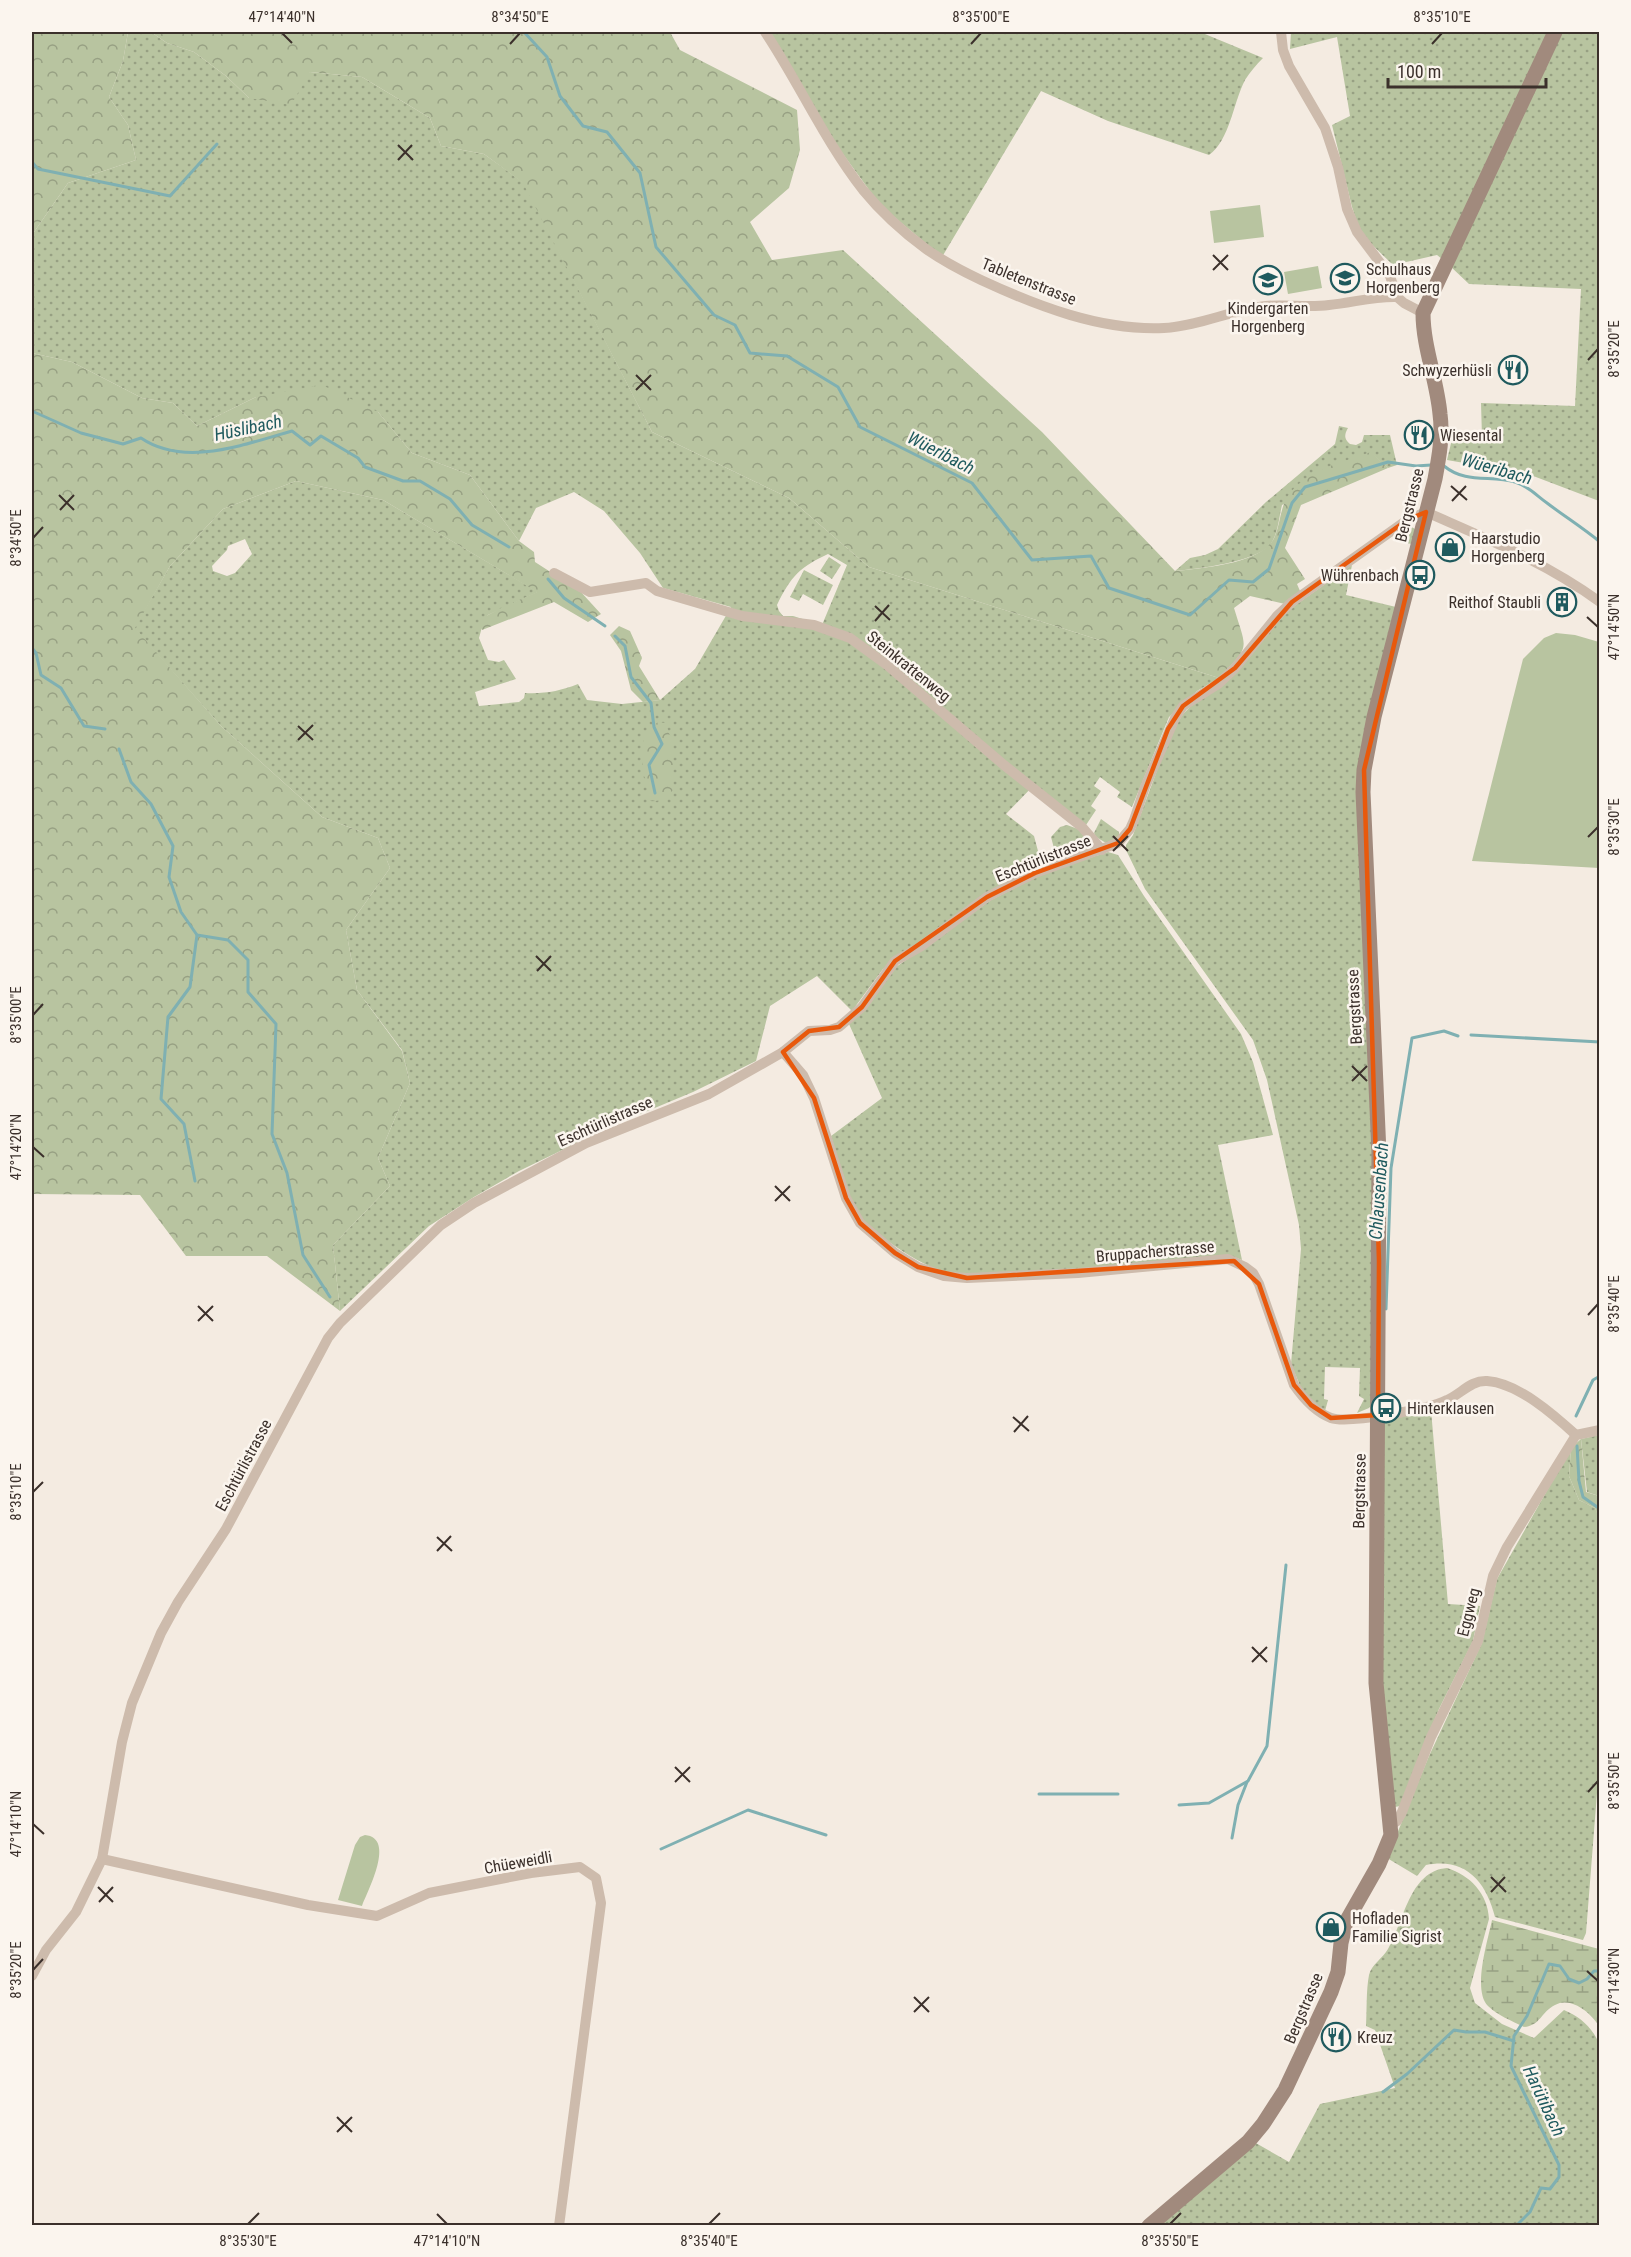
<svg xmlns="http://www.w3.org/2000/svg" width="1631" height="2257" viewBox="0 0 1631 2257" font-family="'Roboto Condensed',sans-serif">
	<style>
		.grass { fill: url(#grass-dots); fill-rule: evenodd }
		.forest { fill: url(#forest-crowns) }
		.wetland { fill: url(#wetland-marsh) }
		.pitch { fill: #b8c4a0 }
		.lines { fill: none; stroke-linecap: round; stroke-linejoin: round }
		.stream { stroke: #7fb0b2; stroke-width: 3 }
		.street { stroke: #cdbbac; stroke-width: 10 }
		.secondary { stroke: #a18a7d; stroke-width: 15 }
		.marked { fill: none; stroke: #e8590c; stroke-width: 4.5; stroke-linejoin: round }
		.ticks { fill: none; stroke: #3b302b; stroke-width: 2 }
		.labels { text-anchor: middle; stroke-width: 5; stroke-linejoin: round; paint-order: stroke }
		.poi-label { font-size: 16px; fill: #3b302b; stroke: #fbf5ee; text-anchor: start }
		.street-label { font-size: 16px; fill: #3b302b; stroke: #fbf5ee }
		.water-label { font-size: 18px; font-style: italic; fill: #1f5a5e; stroke: #fbf5ee }
		.neatline { fill: none; stroke: #3b302b; stroke-width: 2 }
		.ticks-label { font-size: 15px; text-anchor: middle; fill: #3b302b }
	</style>
	<defs>
		<pattern id="grass-dots" width="8" height="8" patternUnits="userSpaceOnUse" patternTransform="scale(1.5)"><rect width="8" height="8" fill="#b8c4a0"/><path d="M2 2h.1M6 6h.1" fill="none" stroke="#97a083" stroke-width="1.8" stroke-linecap="round"/></pattern>
		<pattern id="forest-crowns" width="20" height="18" patternUnits="userSpaceOnUse" patternTransform="scale(1.5)"><rect width="20" height="18" fill="#b8c4a0"/><path d="M2 6a3 3 0 1 1 6 0M12 15a3 3 0 1 1 6 0" fill="none" stroke="#97a083"/></pattern>
		<pattern id="wetland-marsh" width="20" height="14" patternUnits="userSpaceOnUse" patternTransform="scale(1.5)"><rect width="20" height="14" fill="#b8c4a0"/><path d="M1 5h8M5 5V1M11 12h8M15 12V8" fill="none" stroke="#97a083"/></pattern>
	</defs>
	<rect width="100%" height="100%" fill="#f4ebe1"/>
	<!-- grass -->
	<g class="grass">
		<path d="M128,32H151L167,43L194,52L226,76L249,98L310,72L362,77L430,118L441,146L484,154L524,183L652,432L789,498L869,567L1219,678L1197,691L1169,717L1132,807L1117,797L1120,792L1100,777L1094,786L1101,791L1091,806L1096,810L1086,825L1034,785L1006,814L1034,836L1042,866L883,969L852,1011L817,976L770,1006L756,1061L693,1092L614,1125L519,1171L474,1197L429,1226L340,1311L333,1245L390,1186L378,1158L410,1083L402,1050L357,990L346,930L390,868L378,838L322,817L221,726L134,628L170,566L223,509L296,481L383,500L538,592L488,615L482,627L479,638L488,660L499,662L504,660L516,679L475,692L479,706L519,702L524,698L525,693C545,694 560,691 578,684L587,700L622,704L660,700L695,669L731,607L663,588L640,553L604,511L574,492L536,508L519,541L470,475L412,453L378,412L256,397L197,426L173,403L142,398L72,362L32,353V235L68,183L136,160L128,125L109,97L123,61ZM245,539L252,554L235,573L227,576L213,571L212,566L227,550L228,546ZM828,554L847,565L822,625L793,616H783L779,611L777,605C791,576 800,567 828,554Z"/>
		<path d="M769,32H1200L1263,58C1256,65 1250,72 1245,80C1233,103 1230,140 1209,155L1108,121L1041,91L942,257L880,205L827,132Z"/>
		<polygon points="1291,32 1550,32 1442,259 1437,255 1393,265 1361,234 1352,207 1332,125 1350,116 1337,37 1290,49"/>
		<polygon points="1562,32 1599,32 1599,501 1528,474 1447,460 1453,435 1482,437 1481,403 1575,406 1581,289 1469,284 1450,266"/>
		<path d="M1339,426L1348,428C1344,435 1344,439 1350,444L1356,445L1362,442L1364,435H1390L1397,465L1388,468L1371,453L1282,505C1279,517 1278,535 1270,545C1255,562 1197,569 1175,571L1190,558L1205,555L1218,549L1266,502L1335,444Z"/>
		<polygon points="1408,525 1415,529 1412,544 1394,541 1397,533"/>
		<polygon points="829,557 841,565 832,579 820,571"/>
		<polygon points="1352,565 1346,595 1396,607 1360,759 1373,1124 1372,1404 1369,1408 1357,1413 1364,1399 1359,1396 1360,1368 1325,1367 1324,1399 1328,1400 1325,1411 1318,1407 1301,1388 1291,1364 1301,1249 1299,1225 1267,1080 1253,1040 1145,889 1126,850 1126,845 1133,835 1171,733 1183,714 1283,614"/>
		<polygon points="804,570 833,585 823,605 803,594 799,601 790,597"/>
		<polygon points="1101,819 1119,832 1119,837 1106,843 1096,837 1094,833"/>
		<polygon points="1067,825 1078,829 1091,844 1091,847 1063,859 1055,852 1051,837 1060,827"/>
		<path d="M1108,852L1118,855L1144,896L1241,1034L1253,1062L1273,1135L1218,1145L1242,1260L1234,1257C1165,1264 1095,1272 1025,1273C999,1274 969,1277 943,1271C921,1266 870,1232 857,1213C844,1193 838,1159 831,1136L882,1098L849,1024L896,967L991,900L1044,873Z"/>
		<polygon points="1431,1410 1448,1604 1480,1606 1473,1641 1439,1709 1400,1806 1395,1807 1381,1693 1382,1421"/>
		<polygon points="1599,1435 1599,1496 1587,1492 1581,1439"/>
		<path d="M1571,1448L1569,1476L1579,1500L1595,1508L1600,1520V1755L1586,1933L1583,1940L1495,1917C1486,1881 1465,1857 1426,1865L1417,1876L1387,1858L1429,1756L1482,1643L1497,1579Z"/>
		<path d="M1447,1868C1470,1875 1488,1894 1489,1919L1470,1988L1475,2003L1502,2024L1534,2038L1564,2010C1580,2017 1591,2026 1599,2043V2225L1160,2226L1254,2142L1289,2162L1320,2104L1395,2088L1375,2030L1366,2026C1367,2009 1366,1991 1369,1975C1371,1965 1383,1958 1388,1949C1404,1922 1409,1871 1447,1868Z"/>
	</g>
	<!-- forest -->
	<g class="forest">
		<polygon points="32,32 128,32 123,61 109,97 128,125 136,160 68,183 32,235"/>
		<path d="M151,32H670L680,50L797,110L800,150L789,188L750,222L772,260L843,250L1042,432L1175,571C1202,568 1264,564 1275,536C1281,521 1280,506 1290,493C1309,469 1344,462 1371,452L1388,468L1301,505L1285,548L1305,579L1297,584L1300,591L1285,604L1250,596L1234,608C1247,651 1251,645 1219,678L869,567L789,498L652,432L523,183L484,154L441,146L430,118L362,77L310,72L291,105L249,98L226,76L194,52L167,43Z"/>
		<polygon points="32,353 72,362 142,398 173,403 197,426 256,397 322,385 378,412 412,453 470,475 519,541 534,552 535,562 580,591 601,614 588,622 554,602 482,630 479,624 488,615 501,608 537,592 383,500 296,481 223,509 170,566 135,628 221,726 322,817 378,838 390,868 346,930 357,990 402,1051 410,1083 378,1158 390,1186 333,1245 340,1311 267,1256 186,1256 140,1195 32,1194"/>
		<polygon points="619,626 630,631 642,658 639,666 660,700 643,702 631,690 621,651 610,635"/>
		<path d="M658,722L665,723L673,743V790C666,798 660,802 649,801L647,796L649,786L642,772L644,734Z"/>
		<polygon points="1581,1439 1586,1492 1599,1496 1599,1520 1595,1508 1579,1500 1569,1476 1571,1448"/>
	</g>
	<!-- wetland -->
	<path class="wetland" d="M1492,1920L1599,1949V2026C1591,2013 1571,1996 1555,2005C1542,2011 1540,2026 1524,2027C1512,2021 1497,2015 1488,2006C1472,1990 1488,1940 1492,1920Z"/>
	<!-- pitch -->
	<g class="pitch">
		<polygon points="1260,205 1264,237 1214,243 1210,211"/>
		<polygon points="1318,266 1322,288 1288,294 1284,272"/>
		<polygon points="1556,633 1575,635 1599,642 1599,868 1472,861 1523,659 1544,638"/>
		<path d="M365,1835C396,1838 368,1890 362,1906L338,1900L355,1845L360,1837Z"/>
	</g>
	<g class="lines">
		<!-- stream -->
		<g class="stream">
			<polyline points="524,32 547,57 560,96 583,126 607,132 640,173 656,247 714,315 735,325 750,353 787,356 838,387 860,427 972,483 1032,560 1091,556 1109,588 1190,615 1229,580 1253,582 1269,569 1292,503 1305,487 1388,462 1416,466 1431,465"/>
			<polyline points="32,162 38,169 170,196 217,144"/>
			<path d="M32,411L81,433L123,444L141,438C185,468 245,444 292,431L310,445L321,436L358,458L365,467L403,481H420L450,499L472,525L509,547"/>
			<path d="M1444,466C1466,484 1490,475 1515,482C1528,486 1536,495 1547,503C1564,516 1583,528 1600,542"/>
			<polyline points="548,579 564,598 605,626"/>
			<polyline points="615,636 625,646 631,677 651,703 654,727 662,744 649,765 655,793"/>
			<polyline points="32,648 36,653 41,675 61,688 84,726 105,729"/>
			<polyline points="119,749 131,782 151,804 173,846 169,877 181,912 197,935 228,940 248,960 248,992 276,1024 272,1134 287,1173 303,1255 330,1297"/>
			<polyline points="1471,1035 1600,1042"/>
			<polyline points="195,1181 184,1124 161,1099 168,1017 190,987 197,935"/>
			<polyline points="1386,1309 1391,1168 1412,1038 1444,1031 1458,1036"/>
			<polyline points="1576,1416 1593,1380 1600,1376"/>
			<polyline points="1577,1446 1579,1481 1583,1497 1600,1509"/>
			<polyline points="1039,1794 1118,1794"/>
			<polyline points="1179,1805 1209,1803 1248,1781 1267,1746 1286,1565"/>
			<polyline points="1232,1838 1238,1805 1247,1782"/>
			<polyline points="661,1849 748,1810 826,1835"/>
			<polyline points="1383,2092 1407,2074 1454,2030 1466,2032 1485,2032 1514,2041"/>
			<polyline points="1516,2226 1530,2212 1541,2188 1550,2189 1559,2177 1559,2165 1511,2066 1514,2036 1527,2016 1549,1964 1560,1966 1569,1979 1579,1983 1587,1979 1594,1971 1600,1971"/>
		</g>
		<!-- street -->
		<g class="street">
			<path d="M765,32C799,83 824,140 863,190C881,212 903,232 926,249C943,261 962,271 981,280C1037,306 1101,331 1164,328C1199,326 1231,310 1266,306C1287,304 1308,308 1329,305C1352,303 1374,296 1397,297"/>
			<polyline points="1281,32 1283,50 1289,66 1325,128 1338,167 1347,209 1357,232 1390,276 1397,297 1404,303 1423,313"/>
			<polyline points="554,573 590,592 646,583 657,591 742,616 814,625 850,638 887,665 1004,765 1082,827 1102,850"/>
			<path d="M783,1052L803,1075L814,1098L846,1198L860,1223L895,1253L918,1267L944,1276L967,1278L1078,1273L1228,1259L1245,1267L1253,1273L1259,1284L1294,1385C1303,1398 1315,1412 1331,1418C1348,1424 1430,1409 1447,1400C1461,1394 1471,1380 1487,1381C1518,1383 1554,1415 1576,1435"/>
			<polyline points="1391,1825 1397,1821 1402,1812 1431,1737 1478,1641 1493,1576 1507,1547 1576,1435 1600,1430"/>
			<polyline points="102,1859 308,1905 377,1916 429,1893 531,1873 580,1867 596,1878 601,1903 559,2226"/>
			<path d="M32,1976L46,1950L76,1912L102,1859L122,1742L132,1703L161,1633L178,1602L226,1529L328,1338L340,1323L441,1225L474,1203L586,1143L709,1094L783,1052L809,1031L830,1030L839,1027L862,1007L895,961L920,947L987,897L1035,873L1118,843L1130,829L1134,820L1145,787L1175,718L1183,706L1218,684L1235,668L1277,616L1292,602L1407,520L1426,512C1487,539 1545,562 1600,602"/>
		</g>
		<!-- secondary -->
		<path class="secondary" d="M1149,2226L1248,2142L1263,2124L1285,2090L1331,1992L1338,1972L1341,1943L1346,1922L1379,1864L1391,1835L1376,1683L1379,1153L1363,792L1364,770L1374,717L1435,479C1439,457 1443,436 1440,414C1437,380 1423,347 1423,313L1555,32"/>
	</g>
	<!-- marked area -->
	<path class="marked" d="M1426,512L1364,770L1379,1261L1378,1415L1331,1418L1311,1405L1294,1385L1259,1284L1234,1261L967,1278L918,1267L895,1253L860,1223L846,1198L814,1098L783,1052L809,1031L839,1027L862,1007L895,961L987,897L1035,873L1118,843L1130,829L1168,729L1183,706L1235,668L1292,602L1407,520Z"/>
	<!-- ticks -->
	<path class="ticks" d="M282,33L292,43M510,44L520,33M971,44L981,33M1432,44L1442,33M398,145L413,160M398,160L412,145M1213,255L1228,270M1213,270L1228,255M1588,360L1598,349M636,375L651,390M636,390L651,375M1451,486L1467,500M59,495L74,510M1452,501L1466,486M60,510L74,495M33,538L43,527M875,606L890,620M1587,617L1598,627M875,621L889,605M298,726L313,740M298,740L313,725M1113,836L1128,851M1588,837L1598,827M1113,851L1128,836M536,956L551,971M537,971L551,956M33,1015L43,1004M1352,1066L1367,1081M1352,1081L1367,1066M33,1147L44,1157M775,1186L790,1201M775,1201L790,1186M198,1306L213,1321M1588,1315L1598,1304M198,1321L213,1306M1013,1417L1029,1431M1014,1432L1028,1416M33,1492L43,1482M437,1537L452,1551M437,1551L451,1536M1252,1647L1267,1662M1252,1662L1267,1647M675,1767L690,1782M675,1782L690,1767M1588,1792L1598,1781M33,1824L44,1834M1491,1877L1506,1892M98,1887L113,1902M1491,1892L1505,1877M99,1902L113,1887M33,1970L43,1959M1587,1971L1598,1981M914,1997L929,2012M914,2012L929,1997M337,2117L352,2132M337,2132L352,2117M437,2214L447,2224M248,2224L259,2213M709,2224L720,2213M1170,2224L1181,2213"/>
	<!-- icons -->
	<defs>
		<g id="school-ring" transform="scale(1.5)"><circle r="9.5" fill="#fbf5ee" stroke="#1f5a5e" stroke-width="1.5"/><path d="M0-5L7-2L0 1L-7-2ZM-4 1L0 2.5L4 1V4Q0 6-4 4Z" fill="#1f5a5e"/></g>
		<g id="restaurant-ring" transform="scale(1.5)"><circle r="9.5" fill="#fbf5ee" stroke="#1f5a5e" stroke-width="1.5"/><path d="M-5-6h1v4h1v-4h1v4h1v-4h1v5L-1.5 .5V6h-2V.5L-5-1ZM5-6V6H3V1.5H1.5Q1.5-4 5-6Z" fill="#1f5a5e"/></g>
		<g id="shop-ring" transform="scale(1.5)"><circle r="9.5" fill="#fbf5ee" stroke="#1f5a5e" stroke-width="1.5"/><path d="M-5-2.5h2.3a2.7 3.5 0 0 1 5.4 0H5L5.5 6h-11ZM-1.5-2.5h3a1.5 2.3 0 0 0-3 0Z" fill="#1f5a5e"/></g>
		<g id="bus-ring" transform="scale(1.5)"><circle r="9.5" fill="#fbf5ee" stroke="#1f5a5e" stroke-width="1.5"/><path d="M-5-6H5V4H4V6H2V4H-2V6H-4V4H-5ZM-3.5-4V0h7V-4ZM-3.5 1.2v1.5H-2V1.2ZM2 1.2v1.5H3.5V1.2Z" fill="#1f5a5e"/></g>
		<g id="building-ring" transform="scale(1.5)"><circle r="9.5" fill="#fbf5ee" stroke="#1f5a5e" stroke-width="1.5"/><path d="M-4-6H4V6H1V3H-1V6H-4ZM-2.5-4.3h1.7v1.8h-1.7ZM.8-4.3h1.7v1.8H.8ZM-2.5-1h1.7V.8h-1.7ZM.8-1h1.7V.8H.8Z" fill="#1f5a5e"/></g>
	</defs>
	<g fill-rule="evenodd">
		<use href="#school-ring" x="1345" y="278"/>
		<use href="#school-ring" x="1268" y="280"/>
		<use href="#restaurant-ring" x="1513" y="370"/>
		<use href="#restaurant-ring" x="1419" y="435"/>
		<use href="#shop-ring" x="1450" y="547"/>
		<use href="#bus-ring" x="1420" y="575"/>
		<use href="#building-ring" x="1562" y="602"/>
		<use href="#bus-ring" x="1386" y="1408"/>
		<use href="#shop-ring" x="1331" y="1927"/>
		<use href="#restaurant-ring" x="1336" y="2037"/>
	</g>
	<g class="labels">
		<!-- poi labels -->
		<g class="poi-label">
			<text x="1366" y="275">Schulhaus<tspan x="1366" dy="18">Horgenberg</tspan></text>
			<text x="1268" y="314" text-anchor="middle">Kindergarten<tspan x="1268" dy="18">Horgenberg</tspan></text>
			<text x="1492" y="376" text-anchor="end">Schwyzerhüsli</text>
			<text x="1440" y="441">Wiesental</text>
			<text x="1471" y="544">Haarstudio<tspan x="1471" dy="18">Horgenberg</tspan></text>
			<text x="1399" y="581" text-anchor="end">Wührenbach</text>
			<text x="1541" y="608" text-anchor="end">Reithof Staubli</text>
			<text x="1407" y="1414">Hinterklausen</text>
			<text x="1352" y="1924">Hofladen<tspan x="1352" dy="18">Familie Sigrist</tspan></text>
			<text x="1357" y="2043">Kreuz</text>
		</g>
		<!-- street labels -->
		<g class="street-label">
			<text transform="translate(1029 281) rotate(22)" y="6">Tabletenstrasse</text>
			<text transform="translate(1409 505) rotate(-76)" y="6">Bergstrasse</text>
			<text transform="translate(909 666) rotate(39)" y="6">Steinkrattenweg</text>
			<text transform="translate(1043 858) rotate(-22)" y="6">Eschtürlistrasse</text>
			<text transform="translate(1354 1007) rotate(-93)" y="6">Bergstrasse</text>
			<text transform="translate(605 1121) rotate(-24)" y="6">Eschtürlistrasse</text>
			<text transform="translate(1155 1251) rotate(-5)" y="6">Bruppacherstrasse</text>
			<text transform="translate(243 1465) rotate(-62)" y="6">Eschtürlistrasse</text>
			<text transform="translate(1359 1491) rotate(-89)" y="6">Bergstrasse</text>
			<text transform="translate(1468 1612) rotate(-76)" y="6">Eggweg</text>
			<text transform="translate(518 1862) rotate(-10)" y="6">Chüeweidli</text>
			<text transform="translate(1303 2008) rotate(-67)" y="6">Bergstrasse</text>
		</g>
		<!-- water labels -->
		<g class="water-label">
			<text transform="translate(248 428) rotate(-12)" y="6">Hüslibach</text>
			<text transform="translate(941 453) rotate(27)" y="6">Wüeribach</text>
			<text transform="translate(1497 469) rotate(16)" y="6">Wüeribach</text>
			<text transform="translate(1379 1191) rotate(-86)" y="6">Chlausenbach</text>
			<text transform="translate(1544 2101) rotate(65)" y="6">Harütibach</text>
		</g>
	</g>
	<!-- border -->
	<rect width="1631" height="2257" fill="none" stroke="#fbf5ee" stroke-width="66"/>
	<!-- scale -->
	<path d="M1388 78v9h158v-9" fill="none" stroke="#3b302b" stroke-width="3"/>
	<text x="1397" y="78" font-size="18" fill="#3b302b" stroke="#fbf5ee" stroke-width="4.5" paint-order="stroke">100 m</text>
	<rect x="33" y="33" width="1565" height="2191" class="neatline"/>
	<g class="ticks-label">
		<text x="282" y="22">47°14'40"N</text>
		<text x="520" y="22">8°34'50"E</text>
		<text x="981" y="22">8°35'00"E</text>
		<text x="1442" y="22">8°35'10"E</text>
		<text transform="translate(1614 349) rotate(-90)" y="5">8°35'20"E</text>
		<text transform="translate(16 538) rotate(-90)" y="5">8°34'50"E</text>
		<text transform="translate(1614 627) rotate(-90)" y="5">47°14'50"N</text>
		<text transform="translate(1614 827) rotate(-90)" y="5">8°35'30"E</text>
		<text transform="translate(16 1015) rotate(-90)" y="5">8°35'00"E</text>
		<text transform="translate(16 1147) rotate(-90)" y="5">47°14'20"N</text>
		<text transform="translate(1614 1304) rotate(-90)" y="5">8°35'40"E</text>
		<text transform="translate(16 1492) rotate(-90)" y="5">8°35'10"E</text>
		<text transform="translate(1614 1781) rotate(-90)" y="5">8°35'50"E</text>
		<text transform="translate(16 1824) rotate(-90)" y="5">47°14'10"N</text>
		<text transform="translate(16 1970) rotate(-90)" y="5">8°35'20"E</text>
		<text transform="translate(1614 1981) rotate(-90)" y="5">47°14'30"N</text>
		<text x="248" y="2246">8°35'30"E</text>
		<text x="447" y="2246">47°14'10"N</text>
		<text x="709" y="2246">8°35'40"E</text>
		<text x="1170" y="2246">8°35'50"E</text>
	</g>
</svg>
